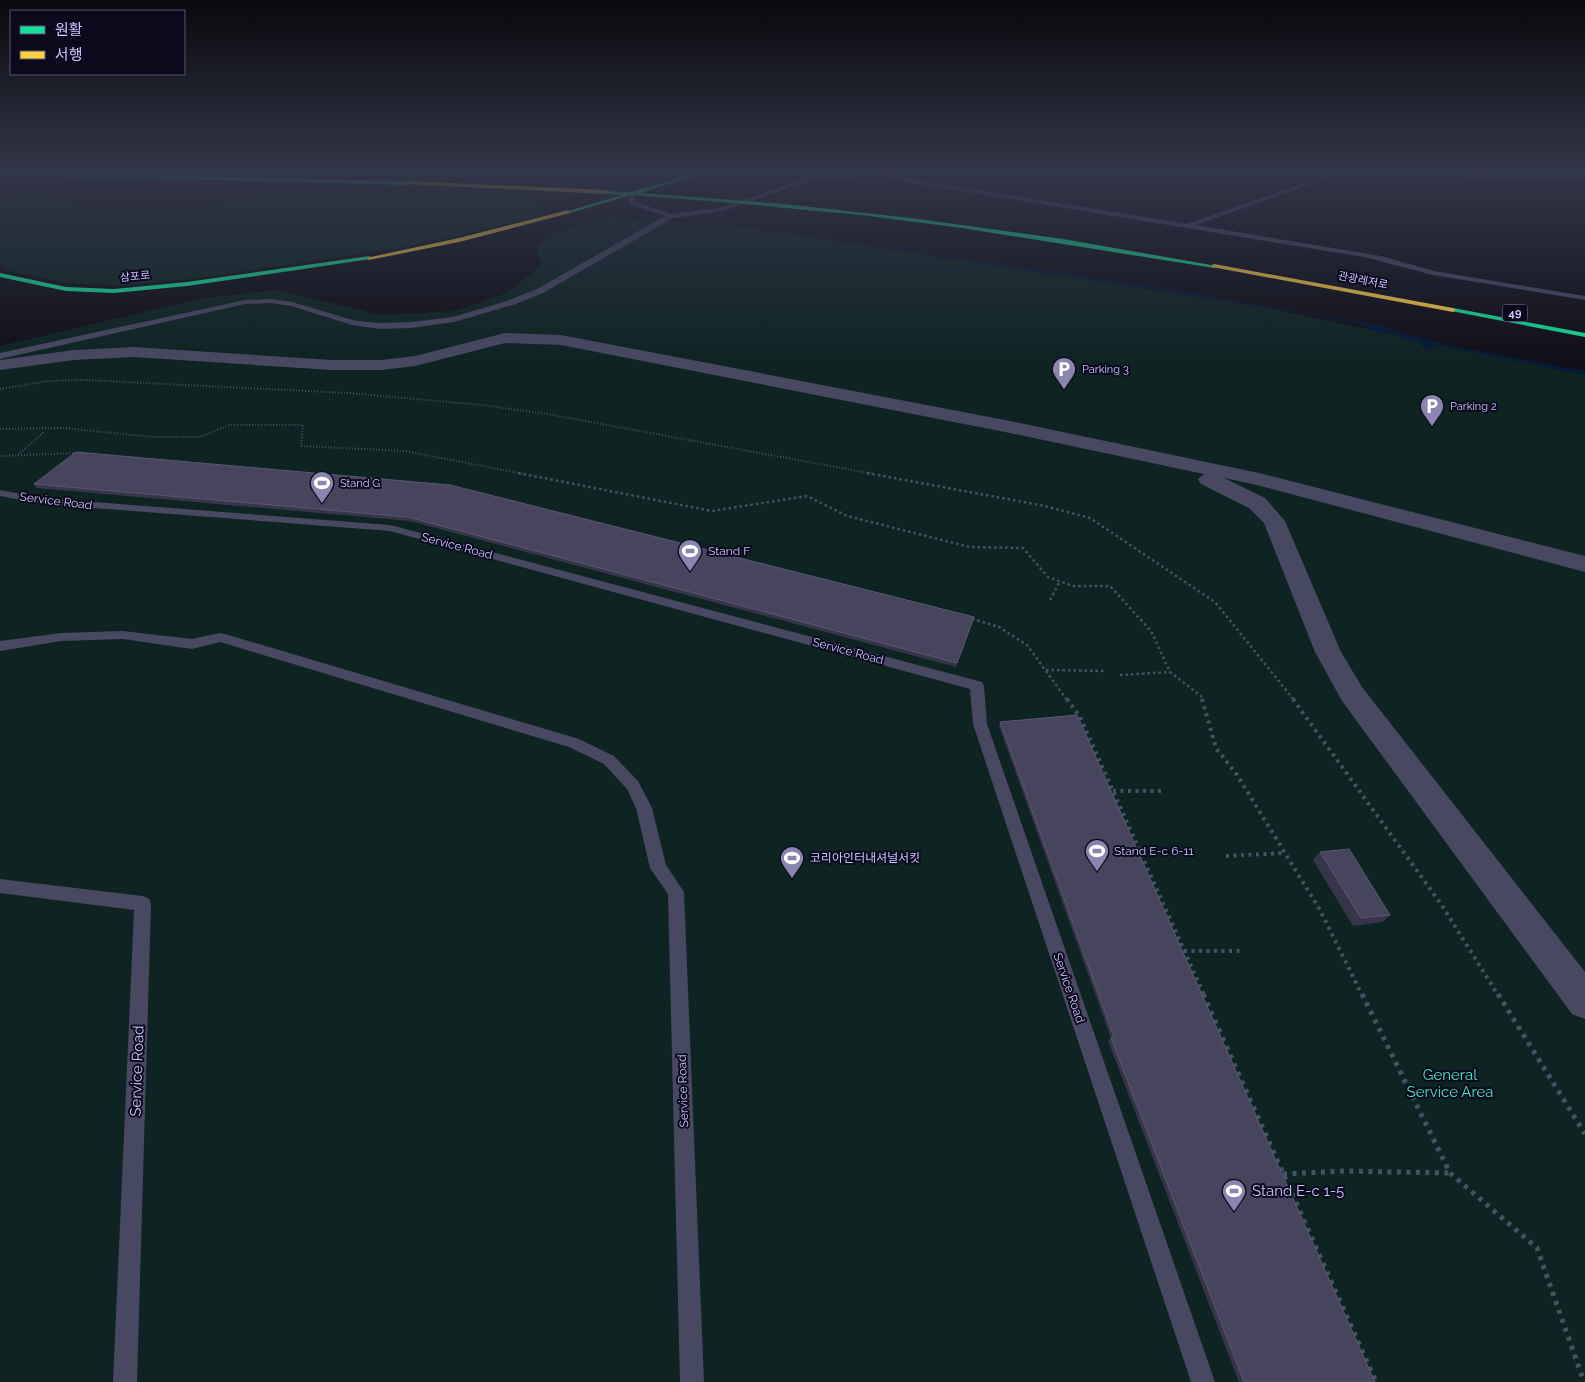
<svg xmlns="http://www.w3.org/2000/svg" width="1585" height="1382" viewBox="0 0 1585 1382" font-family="Raleway,'Noto Sans KR',sans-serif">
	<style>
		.green { fill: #0d2423 }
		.water { fill: #051938 }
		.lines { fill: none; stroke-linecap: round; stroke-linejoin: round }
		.path-far3 { stroke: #425463; stroke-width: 2; stroke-dasharray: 1 2; stroke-linecap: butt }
		.path-far2 { stroke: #425463; stroke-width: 2.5; stroke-dasharray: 2.5 3; stroke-linecap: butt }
		.path-far1 { stroke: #425463; stroke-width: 4; stroke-dasharray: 3 4.5; stroke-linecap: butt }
		.path { stroke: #425463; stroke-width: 5; stroke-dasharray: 4 5.5; stroke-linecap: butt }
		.lane { fill: #484863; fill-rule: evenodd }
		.street { fill: #484863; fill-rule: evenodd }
		.fast { fill: #16e098; fill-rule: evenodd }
		.slow { fill: #ffcf43; fill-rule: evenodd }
		.wall { fill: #37354a }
		.shaded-wall { fill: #211f2e }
		.building { fill: #47445d; stroke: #5b5876 }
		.labels { text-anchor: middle; stroke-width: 4; stroke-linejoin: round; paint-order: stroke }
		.far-street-label { font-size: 11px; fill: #cac5ff; stroke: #0c091d }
		.shield { fill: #0c091d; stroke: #918dbb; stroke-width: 1 }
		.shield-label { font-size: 11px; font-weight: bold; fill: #cac5ff }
		.far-poi-label { font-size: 11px; fill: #cac5ff; stroke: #0c091d; text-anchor: start }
		.street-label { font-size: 12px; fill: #cac5ff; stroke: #0c091d }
		.poi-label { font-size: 12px; fill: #cac5ff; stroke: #0c091d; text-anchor: start }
		.near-street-label { font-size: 15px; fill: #cac5ff; stroke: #0c091d }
		.near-park-label { font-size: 15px; fill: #47e9bc; stroke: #0c091d }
		.near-poi-label { font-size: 15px; fill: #cac5ff; stroke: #0c091d; text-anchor: start }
	</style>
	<rect width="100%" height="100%" fill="#100e18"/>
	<!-- green -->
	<g class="green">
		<polygon points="453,170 676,170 676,171 635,184 621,177"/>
		<polygon points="32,192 90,207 194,208 277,194 528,196 544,214 476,232 406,247 199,278 121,286 67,283 12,272 0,264 0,205 13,195"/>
		<polygon points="606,218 737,226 1263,307 1585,375 1585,1382 0,1382 0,346 203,298 278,290 381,315 455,311 506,293 542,265 536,246 559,232"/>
	</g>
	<!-- water -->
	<polygon class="water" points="787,231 1181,291 1309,313 1383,326 1423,339 1463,348 1585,371 1585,375 1436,345 1428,352 1418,342 1386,332 1379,335 1366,325 1298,312 786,232"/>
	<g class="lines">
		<!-- path-far3 -->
		<g class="path-far3">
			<polyline points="0,389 49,381 84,380 348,393 482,405 547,414 874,474"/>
			<polyline points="0,429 63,428 153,437 200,437 230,425 303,425 301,446 405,451 524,474"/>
			<polyline points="20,453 44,432"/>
			<polyline points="0,456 79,453"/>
		</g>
		<!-- path-far2 -->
		<g class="path-far2">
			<polyline points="518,473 712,511 807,496 847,516 970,547 1023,548 1048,577 1073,586 1110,586 1151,631 1170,672 1201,696 1202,700"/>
			<polyline points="867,473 1045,506 1090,518 1215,602 1294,700"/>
			<polyline points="1050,600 1060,581"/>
			<polyline points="972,619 999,627 1027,645 1067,700"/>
			<polyline points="1046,670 1106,671"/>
			<polyline points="1120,675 1170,672"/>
		</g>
		<!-- path-far1 -->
		<g class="path-far1">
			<polyline points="1067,699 1080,717 1204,995"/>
			<polyline points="1202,699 1216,748 1237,775 1320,910 1362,995"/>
			<polyline points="1293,699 1441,904 1498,995"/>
			<polyline points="1113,791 1164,791"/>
			<polyline points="1226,856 1284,853"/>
			<polyline points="1184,951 1240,951"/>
		</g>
		<!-- path -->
		<g class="path">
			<polyline points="1203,994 1376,1382"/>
			<polyline points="1362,994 1450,1173 1537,1248 1584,1382"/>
			<polyline points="1498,994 1585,1134"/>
			<polyline points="1283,1174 1345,1171 1450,1173"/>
		</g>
		<!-- lane -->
		<g class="lane">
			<polygon points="875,170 881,170 881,172 900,177 1187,224 1342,170 1351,170 1196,225 1381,256 1434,271 1585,296 1585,300 1433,275 1364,257 899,181 876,174"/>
			<polygon points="1409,170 1430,170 1480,175 1585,174 1585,178 1480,179"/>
			<polygon points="854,174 856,175 856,177 809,181 723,211 673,218 543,293 513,305 454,322 411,328 380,329 352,325 291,306 271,303 245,304 0,359 0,353 245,300 271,299 292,302 356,321 380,323 411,322 453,317 507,301 537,289 665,216 630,204 629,193 633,193 635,202 671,214 720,208 806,178"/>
			<polygon points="0,490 42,498 390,525 982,682 984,686 987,724 1215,1382 1191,1382 973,724 970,689 390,531 42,504 0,496"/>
			<polygon points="123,631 192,639 220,633 225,634 579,739 614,756 638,781 652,808 666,865 684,892 704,1382 680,1382 668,894 650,868 636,808 627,789 604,764 569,747 220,642 192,649 123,639 61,641 0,651 0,641 61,633"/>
			<polygon points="0,879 143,896 149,899 151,904 137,1382 113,1382 134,910 0,893"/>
		</g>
		<!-- street -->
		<polygon class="street" points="505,333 561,335 1005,420 1259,473 1585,556 1585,572 1257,485 1224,478 1265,498 1285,521 1341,652 1362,687 1585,972 1585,1019 1572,1014 1342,701 1315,652 1264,523 1249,508 1201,484 1198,479 1204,474 1005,432 561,345 505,343 415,366 381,370 332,370 134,357 74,360 0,370 0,360 74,350 134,347 332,360 381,360 415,356"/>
		<!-- fast -->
		<g class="fast">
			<polygon points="706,170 714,170 640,193 784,204 911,218 1063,239 1217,266 1214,268 962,228 861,215 734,203 631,195 570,213 565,212 622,195 606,194 604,191 631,192"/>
			<polygon points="0,171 408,181 411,183 408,185 0,175"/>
			<polygon points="369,256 372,258 371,259 187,286 114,293 66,291 0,277 0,273 66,287 114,289 187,282"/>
			<polygon points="1453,308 1585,333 1585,337 1451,311 1450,310"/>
		</g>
		<!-- slow -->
		<g class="slow">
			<polygon points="408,181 606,190 609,192 606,194 406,184"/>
			<polygon points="568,210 570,213 459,242 369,260 366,258 459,238"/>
			<polygon points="1214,264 1453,308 1456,310 1453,312 1212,267 1212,265"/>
		</g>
	</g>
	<!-- wall -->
	<g class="wall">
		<polygon points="76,452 973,621 956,667 410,521 37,488 34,484"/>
		<polygon points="1000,722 1375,1382 1239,1382 1108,1041 1111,1038 999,726"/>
		<polygon points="1320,852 1390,915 1383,922 1353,926 1313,860"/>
	</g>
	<!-- shaded-wall -->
	<polygon class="shaded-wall" points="974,617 973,621 956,667 957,663"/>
	<!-- building -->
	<g class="building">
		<polygon points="76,452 450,485 974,617 957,663 408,517 34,484"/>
		<polygon points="1077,715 1375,1382 1244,1382 1111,1038 1114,1037 1000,722"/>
		<polygon points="1349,849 1390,915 1361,918 1320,852"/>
	</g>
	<!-- sky -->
	<linearGradient id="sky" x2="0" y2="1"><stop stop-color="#09080d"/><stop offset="0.47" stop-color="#313648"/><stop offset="1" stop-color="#313648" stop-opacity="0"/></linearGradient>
	<rect width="1585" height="363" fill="url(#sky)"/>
	<!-- icons -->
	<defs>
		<g id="parking-pin" transform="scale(1.25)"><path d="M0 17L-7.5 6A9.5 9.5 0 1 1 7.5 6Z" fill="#8985ae" stroke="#0c091d"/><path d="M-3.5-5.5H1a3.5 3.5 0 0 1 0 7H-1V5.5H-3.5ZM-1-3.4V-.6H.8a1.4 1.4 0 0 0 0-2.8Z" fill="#fff"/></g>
		<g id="stadium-pin" transform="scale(1.25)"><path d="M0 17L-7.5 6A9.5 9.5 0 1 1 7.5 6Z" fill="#8985ae" stroke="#0c091d"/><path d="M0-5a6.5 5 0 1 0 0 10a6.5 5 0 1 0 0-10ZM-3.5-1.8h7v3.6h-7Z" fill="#fff"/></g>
	</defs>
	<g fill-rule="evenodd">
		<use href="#parking-pin" x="1064" y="369"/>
		<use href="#parking-pin" x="1432" y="406"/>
		<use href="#stadium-pin" x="322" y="483"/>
		<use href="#stadium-pin" x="690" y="551"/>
		<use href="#stadium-pin" x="1097" y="851"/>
		<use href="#stadium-pin" x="792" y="858"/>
		<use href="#stadium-pin" x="1234" y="1191"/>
	</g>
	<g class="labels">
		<!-- far-street labels -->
		<g class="far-street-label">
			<text transform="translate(135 276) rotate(-5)" y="4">삼포로</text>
			<text transform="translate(1363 280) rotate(11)" y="4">관광레저로</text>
		</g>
		<!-- shield labels -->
		<rect class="shield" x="1502.5" y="304.5" width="25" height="17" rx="4"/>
		<g class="shield-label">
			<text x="1515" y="317">49</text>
		</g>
		<!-- far-poi labels -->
		<g class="far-poi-label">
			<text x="1082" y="373">Parking 3</text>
			<text x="1450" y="410">Parking 2</text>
			<text x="340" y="487">Stand G</text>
		</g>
		<!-- street labels -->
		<g class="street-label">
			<text transform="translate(56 501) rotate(7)" y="4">Service Road</text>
			<text transform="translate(457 546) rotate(15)" y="4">Service Road</text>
			<text transform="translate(848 651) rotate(15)" y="4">Service Road</text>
			<text transform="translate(1069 988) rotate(71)" y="4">Service Road</text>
			<text transform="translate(683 1091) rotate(-92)" y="4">Service Road</text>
		</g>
		<!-- poi labels -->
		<g class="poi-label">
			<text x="708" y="555">Stand F</text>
			<text x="1114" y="855">Stand E-c 6-11</text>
			<text x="810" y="862">코리아인터내셔널서킷</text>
		</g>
		<!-- near-street labels -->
		<g class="near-street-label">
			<text transform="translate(137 1071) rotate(-88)" y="5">Service Road</text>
		</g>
		<!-- near-park labels -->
		<g class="near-park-label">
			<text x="1450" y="1080">General<tspan x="1450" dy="17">Service Area</tspan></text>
		</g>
		<!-- near-poi labels -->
		<g class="near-poi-label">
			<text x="1252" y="1196">Stand E-c 1-5</text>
		</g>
	</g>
	<!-- legend -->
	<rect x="10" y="10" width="175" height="65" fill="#0c091d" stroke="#585477"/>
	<rect x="20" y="26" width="25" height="8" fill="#16e098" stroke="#585477"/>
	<text x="55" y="35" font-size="15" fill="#cac5ff">원활</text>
	<rect x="20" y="51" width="25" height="8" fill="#ffcf43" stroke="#585477"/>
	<text x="55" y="60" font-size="15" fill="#cac5ff">서행</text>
</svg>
